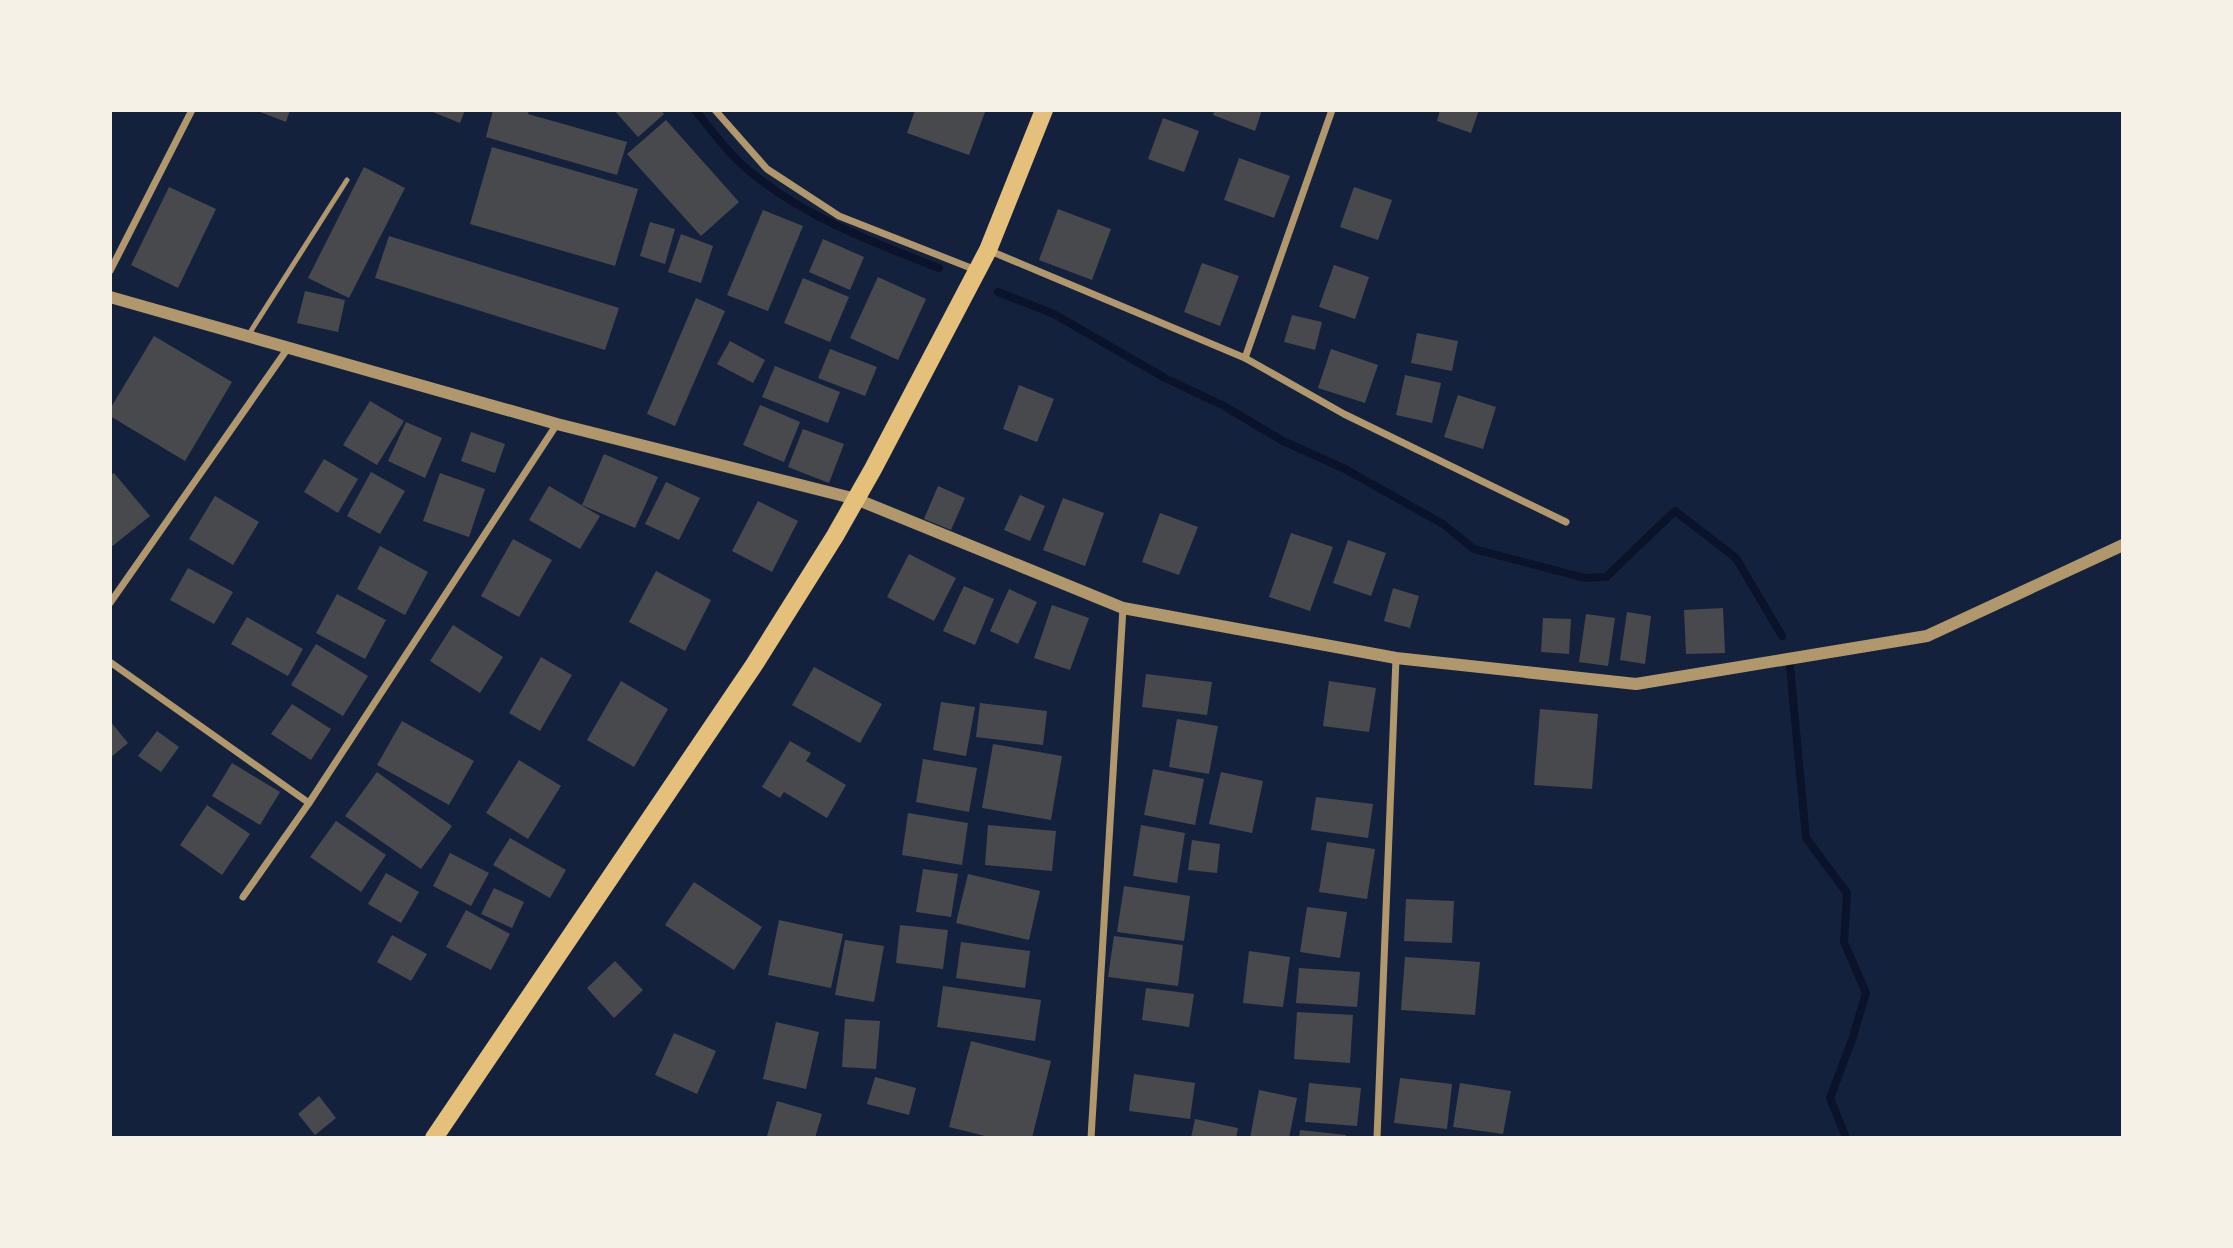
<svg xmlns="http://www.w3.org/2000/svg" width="2233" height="1248" viewBox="0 0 2233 1248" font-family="Raleway,sans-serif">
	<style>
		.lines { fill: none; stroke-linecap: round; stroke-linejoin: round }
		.stream { stroke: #0b132b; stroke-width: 8 }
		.building { fill: #48494c }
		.service { stroke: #b1986c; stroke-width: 5 }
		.minor { stroke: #b1986c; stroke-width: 7 }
		.tertiary { stroke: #b1986c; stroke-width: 12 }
		.trunk { stroke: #e5c07b; stroke-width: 18 }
	</style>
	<rect width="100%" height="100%" fill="#14213d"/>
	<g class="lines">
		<!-- stream -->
		<g class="stream">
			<path d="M695,110C713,132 730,156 753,174C807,218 874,243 939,268"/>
			<polyline points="998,292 1054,314 1165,378 1224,406 1283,441 1345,469 1443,524 1474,549 1585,578 1606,577 1675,511 1736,558 1782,636"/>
			<polyline points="1790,666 1806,838 1847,893 1844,942 1866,993 1852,1040 1830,1098 1846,1138"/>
		</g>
	</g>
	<!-- building -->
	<g class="building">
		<polygon points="255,110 290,110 286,122"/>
		<polygon points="428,110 465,110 460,123"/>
		<polygon points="493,110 529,110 528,114 627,142 617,175 486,137"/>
		<polygon points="614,110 661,110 664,114 638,137"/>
		<polygon points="915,110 985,112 969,155 907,133"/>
		<polygon points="1215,110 1262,110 1255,131 1213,115"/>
		<polygon points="1440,110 1479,110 1471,133 1437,121"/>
		<polygon points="1163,118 1199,131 1184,172 1148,159"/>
		<polygon points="666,120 739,202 701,236 627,154"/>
		<polygon points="492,147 638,189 615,266 470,224"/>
		<polygon points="1239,158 1290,176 1274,218 1224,200"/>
		<polygon points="364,167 405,188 349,298 308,278"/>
		<polygon points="169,187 216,209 178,288 131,265"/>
		<polygon points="1354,187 1392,200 1378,240 1340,227"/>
		<polygon points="1058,209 1111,229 1092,280 1039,260"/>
		<polygon points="763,210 803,226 768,311 727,295"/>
		<polygon points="650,222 675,229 665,264 640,256"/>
		<polygon points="681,234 713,246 701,283 668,272"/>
		<polygon points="389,236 619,308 605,350 375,278"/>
		<polygon points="823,239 864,257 850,290 809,272"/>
		<polygon points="1202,263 1239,276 1220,326 1184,312"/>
		<polygon points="1334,265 1369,277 1355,319 1319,307"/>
		<polygon points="878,277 926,299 898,360 850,338"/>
		<polygon points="803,278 849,297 830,342 784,323"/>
		<polygon points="305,291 345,300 338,332 297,323"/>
		<polygon points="696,298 725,311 675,426 647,414"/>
		<polygon points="1292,315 1322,322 1315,350 1284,342"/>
		<polygon points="1417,333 1458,341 1452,371 1411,363"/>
		<polygon points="154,336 232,382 185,461 110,416 110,409"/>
		<polygon points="730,341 765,360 753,383 717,364"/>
		<polygon points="830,349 877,367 865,396 818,378"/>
		<polygon points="1331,349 1378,365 1365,403 1318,388"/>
		<polygon points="775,366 840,392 828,423 762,397"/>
		<polygon points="1405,375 1441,383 1432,423 1396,415"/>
		<polygon points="1019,385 1054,399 1037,442 1003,429"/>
		<polygon points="1458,395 1496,407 1483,449 1444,437"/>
		<polygon points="370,401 404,421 377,465 343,445"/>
		<polygon points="760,405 800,422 784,462 743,445"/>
		<polygon points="406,422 442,438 425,478 388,461"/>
		<polygon points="803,429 844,444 829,483 788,467"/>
		<polygon points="471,432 505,444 495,473 461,461"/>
		<polygon points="604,454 658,477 635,528 582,505"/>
		<polygon points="324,459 358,479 338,513 304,492"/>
		<polygon points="371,472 405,491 380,534 347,516"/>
		<polygon points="114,473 150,516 110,548 110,476"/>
		<polygon points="440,473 485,489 469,537 423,521"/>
		<polygon points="666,482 700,498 679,540 645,524"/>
		<polygon points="549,486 600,516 580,549 529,520"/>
		<polygon points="938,486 965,498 951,530 924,519"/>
		<polygon points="1020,495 1045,506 1030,541 1004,530"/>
		<polygon points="215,496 259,522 233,565 189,539"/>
		<polygon points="1063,498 1104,513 1085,566 1043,550"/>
		<polygon points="758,501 798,521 772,572 732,551"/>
		<polygon points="1160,513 1198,527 1179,575 1142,562"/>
		<polygon points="1291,533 1333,547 1310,611 1269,597"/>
		<polygon points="513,539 552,560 519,617 481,596"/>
		<polygon points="1348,540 1386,553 1371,596 1333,583"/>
		<polygon points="380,546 428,572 405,615 357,589"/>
		<polygon points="909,554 956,578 934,621 887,597"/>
		<polygon points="188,568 233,592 214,624 170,600"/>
		<polygon points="656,571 711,600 685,651 629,622"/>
		<polygon points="964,586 994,599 975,645 943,631"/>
		<polygon points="1393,588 1419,596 1410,628 1384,621"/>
		<polygon points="1009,589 1037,602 1018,644 990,631"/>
		<polygon points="337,594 386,620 365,659 316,633"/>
		<polygon points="1052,605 1089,618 1070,670 1034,658"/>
		<polygon points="1723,608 1725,653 1686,654 1684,610"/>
		<polygon points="1627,612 1651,616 1645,664 1620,660"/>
		<polygon points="1586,614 1615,618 1608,666 1579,662"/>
		<polygon points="247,617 303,649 288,676 231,644"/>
		<polygon points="1543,618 1571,619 1569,654 1541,652"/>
		<polygon points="453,625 503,657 480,693 430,661"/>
		<polygon points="316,644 368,676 343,716 291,685"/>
		<polygon points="541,657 572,675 540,731 509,713"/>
		<polygon points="814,667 882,704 860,743 792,705"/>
		<polygon points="1146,674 1212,682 1207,715 1142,707"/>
		<polygon points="621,681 668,709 634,767 587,740"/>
		<polygon points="1329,681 1376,688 1369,732 1323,726"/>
		<polygon points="941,702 975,707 966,756 933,750"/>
		<polygon points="980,703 1047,711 1043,745 976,737"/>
		<polygon points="292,704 331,729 311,760 271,734"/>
		<polygon points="1540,709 1598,714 1592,789 1534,785"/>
		<polygon points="1177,719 1218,726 1209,774 1169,767"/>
		<polygon points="110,721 128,743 110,758"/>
		<polygon points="402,721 474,761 449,805 377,765"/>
		<polygon points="157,731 179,747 161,772 138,756"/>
		<polygon points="790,741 811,753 806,761 846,785 827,818 784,792 780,798 762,787"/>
		<polygon points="993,744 1062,756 1051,820 982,808"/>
		<polygon points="923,759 977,768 969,812 916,802"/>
		<polygon points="519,760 561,786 528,839 486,813"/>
		<polygon points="232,763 280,792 260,825 212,796"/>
		<polygon points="1153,769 1204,779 1195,825 1144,815"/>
		<polygon points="377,772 452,826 421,869 345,816"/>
		<polygon points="1221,772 1263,781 1252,833 1209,824"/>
		<polygon points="1316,797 1373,804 1368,838 1311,830"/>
		<polygon points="207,805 250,834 222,875 180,845"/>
		<polygon points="908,813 968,823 962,865 902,855"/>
		<polygon points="336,821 386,855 361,892 310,857"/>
		<polygon points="988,825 1056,831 1052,871 985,865"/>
		<polygon points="1141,825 1185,833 1177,883 1133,876"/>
		<polygon points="510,838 566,870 550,898 493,865"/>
		<polygon points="1192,840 1220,844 1217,873 1188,870"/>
		<polygon points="1327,842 1375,849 1367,899 1319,892"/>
		<polygon points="450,853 489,873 471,906 433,886"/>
		<polygon points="923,869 958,874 951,917 916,912"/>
		<polygon points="386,873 419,892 401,923 368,904"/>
		<polygon points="968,874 1040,891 1029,940 956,923"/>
		<polygon points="694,882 762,927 734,970 665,925"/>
		<polygon points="1124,886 1190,896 1184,941 1117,932"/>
		<polygon points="494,888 524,902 512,928 481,914"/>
		<polygon points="1406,899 1454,901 1452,943 1404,941"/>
		<polygon points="1307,907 1347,912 1340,958 1300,952"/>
		<polygon points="466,910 510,934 491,970 446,947"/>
		<polygon points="779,920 843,934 831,988 768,975"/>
		<polygon points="900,925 948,930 943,969 896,963"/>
		<polygon points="392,935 427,954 411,981 377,962"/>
		<polygon points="1114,936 1183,945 1178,986 1108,977"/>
		<polygon points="845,940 884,946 874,1002 835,995"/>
		<polygon points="961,942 1030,951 1025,988 956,978"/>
		<polygon points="1249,951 1290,957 1283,1007 1243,1003"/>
		<polygon points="1405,957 1480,962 1475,1015 1401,1010"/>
		<polygon points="615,961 643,990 614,1018 587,988"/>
		<polygon points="1299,968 1360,972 1357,1007 1296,1003"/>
		<polygon points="943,986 1041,1000 1035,1041 937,1027"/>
		<polygon points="1146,988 1194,994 1189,1027 1142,1020"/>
		<polygon points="1297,1012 1353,1015 1350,1063 1294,1059"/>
		<polygon points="845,1019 880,1021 876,1069 842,1067"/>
		<polygon points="776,1022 819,1032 806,1089 763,1079"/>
		<polygon points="674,1033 716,1051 697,1094 655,1075"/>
		<polygon points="971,1041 1051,1061 1032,1138 993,1138 949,1127"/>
		<polygon points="1134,1074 1195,1083 1190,1119 1129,1111"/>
		<polygon points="875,1077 916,1088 909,1115 867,1104"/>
		<polygon points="1400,1078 1452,1084 1447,1129 1394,1123"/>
		<polygon points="1309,1083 1361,1088 1357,1126 1305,1122"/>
		<polygon points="1460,1083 1511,1091 1503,1134 1453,1127"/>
		<polygon points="1259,1090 1297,1098 1289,1138 1250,1138"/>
		<polygon points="319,1096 336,1118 315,1135 298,1114"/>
		<polygon points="777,1101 822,1114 815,1138 767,1136"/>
		<polygon points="1195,1119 1238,1128 1236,1138 1191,1138"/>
		<polygon points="1300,1130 1346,1135 1345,1138 1299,1138"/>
	</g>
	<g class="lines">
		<!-- service -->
		<polyline class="service" points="249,334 347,180"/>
		<!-- minor -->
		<g class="minor">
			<polyline points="715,110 767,169 839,216 976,270"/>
			<polyline points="988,250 1245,358 1332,110"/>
			<polyline points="110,271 192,110"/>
			<polyline points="1245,358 1344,414 1566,522"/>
			<polyline points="110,603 288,348"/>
			<polyline points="110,662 309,803"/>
			<polyline points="243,897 309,803 557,424"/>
			<polyline points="1091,1138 1123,608"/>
			<polyline points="1377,1138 1396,658"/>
		</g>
		<!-- tertiary -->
		<polyline class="tertiary" points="110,297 557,424 856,499 1123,608 1396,658 1636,684 1927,636 2123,545"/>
		<!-- trunk -->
		<polyline class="trunk" points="434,1138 754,665 835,536 873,469 988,250 1044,110"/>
	</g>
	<!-- border -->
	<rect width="2233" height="1248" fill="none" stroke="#f6f1e7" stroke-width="224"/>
</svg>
